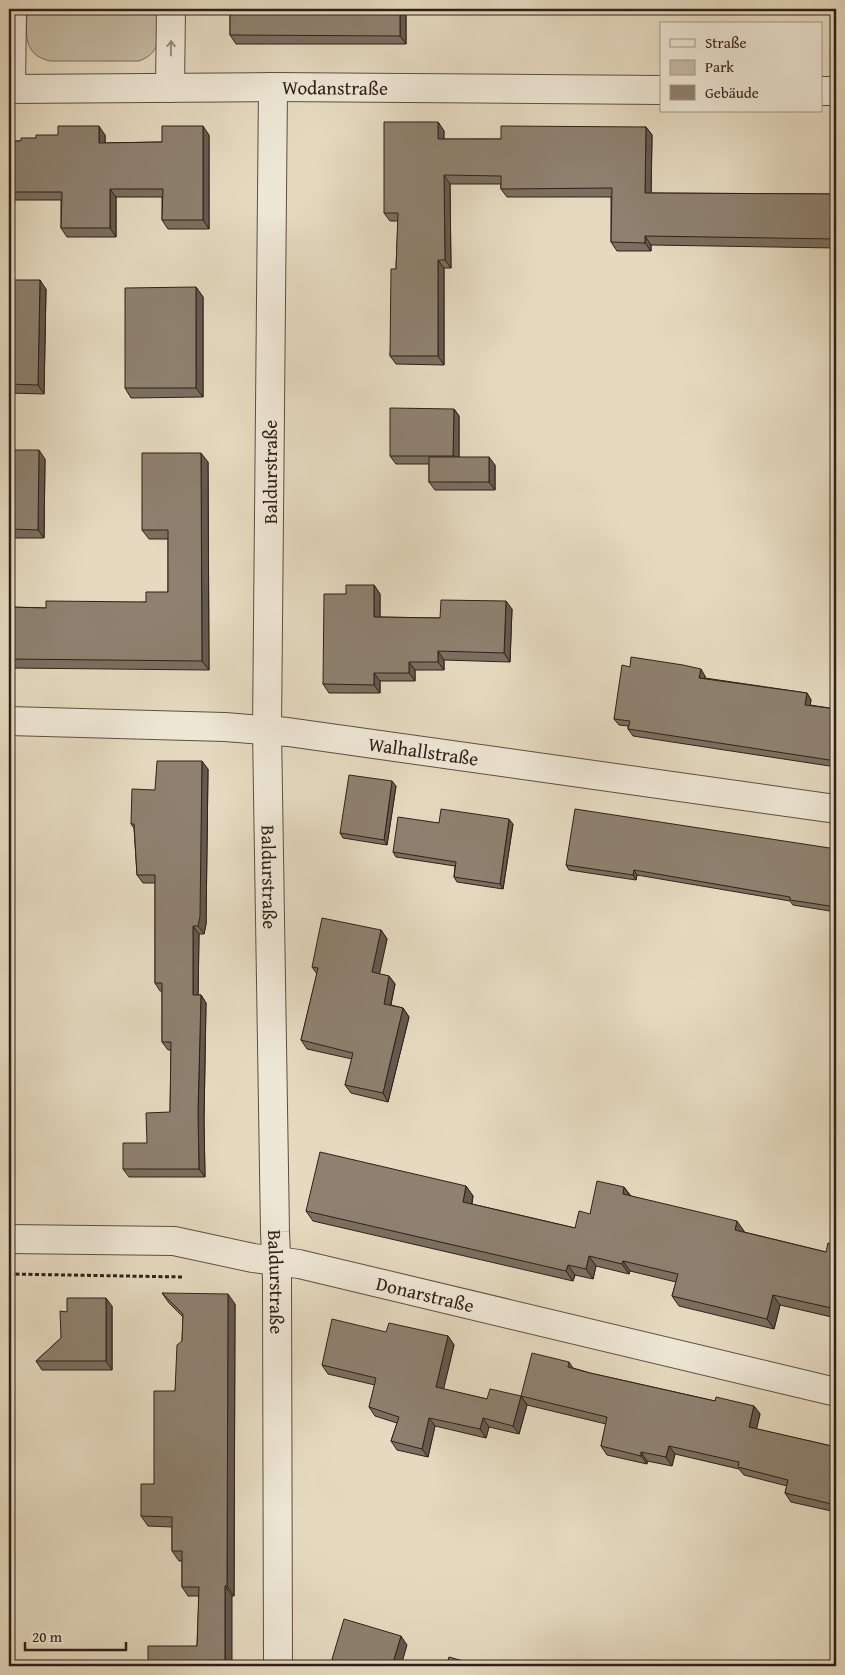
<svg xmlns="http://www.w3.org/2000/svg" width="845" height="1675" viewBox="0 0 845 1675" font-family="'Gentium Book Plus',serif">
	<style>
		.green { fill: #c6baa4; stroke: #7b6d5e }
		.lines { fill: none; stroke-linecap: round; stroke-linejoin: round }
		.minor-casing { stroke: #5d4e43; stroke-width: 30 }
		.path { stroke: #302019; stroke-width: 3; stroke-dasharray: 4 2.5; stroke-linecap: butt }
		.minor { stroke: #eee7d6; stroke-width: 28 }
		.wall { fill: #7a6f60; stroke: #302019 }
		.shaded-wall { fill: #635a4e; stroke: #302019 }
		.building { fill: #8e8170; stroke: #302019 }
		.oneway { stroke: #988d81 }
		.labels { text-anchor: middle; stroke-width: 4; stroke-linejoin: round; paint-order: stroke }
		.street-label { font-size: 19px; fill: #302019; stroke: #eee7d6 }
	</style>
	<rect width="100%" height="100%" fill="#e5dac0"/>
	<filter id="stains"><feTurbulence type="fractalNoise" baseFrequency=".004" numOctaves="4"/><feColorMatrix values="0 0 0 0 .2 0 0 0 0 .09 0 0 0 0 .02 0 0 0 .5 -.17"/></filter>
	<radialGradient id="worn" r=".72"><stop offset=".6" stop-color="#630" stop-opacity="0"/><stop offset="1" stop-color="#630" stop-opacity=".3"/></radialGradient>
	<!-- green -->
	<path class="green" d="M27,9H159C159,31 164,52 139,61H50C21,54 27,33 27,9Z"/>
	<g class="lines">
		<!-- minor casing -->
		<g class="minor-casing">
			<g id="minor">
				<path id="s1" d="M273,87L267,730L275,1232L277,1279L278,1666"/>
				<polyline points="170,88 171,9"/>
				<path id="s2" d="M9,89L273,87L661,90"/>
				<polyline points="11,89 12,9"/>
				<polyline points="821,91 836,91"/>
				<path id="s3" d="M9,721L225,727L288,732L836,809"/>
				<path id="s4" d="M9,1239L174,1241L253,1258L299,1264L836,1392"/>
			</g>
		</g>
		<!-- path -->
		<polyline class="path" points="9,1274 183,1277"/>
		<!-- minor -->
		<use href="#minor" class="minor"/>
	</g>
	<!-- wall -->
	<g class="wall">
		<polygon points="230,9 406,9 406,44 236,44 230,35"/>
		<polygon points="438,122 444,131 444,139 501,139 646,127 652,135 651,193 836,194 836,248 651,245 651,251 617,251 611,242 611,197 507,197 501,189 501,184 450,184 451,268 444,268 444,365 396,364 390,356 396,269 398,221 390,221 384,213"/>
		<polygon points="105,135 105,143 162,142 209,135 209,229 168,229 162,220 162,197 116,197 116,237 67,237 61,228 61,200 12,200 12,221 9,221 9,141 21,141 36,138"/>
		<polygon points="9,280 46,289 44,394 9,393"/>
		<polygon points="196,287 203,297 203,397 131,398 125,388"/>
		<polygon points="454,409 459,416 459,457 495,465 495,490 435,490 429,482 429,464 396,464 390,456"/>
		<polygon points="9,450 45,459 44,538 9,538"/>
		<polygon points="208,462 209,670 9,668 9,607 46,608 146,602 168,592 168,539 149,539 142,530"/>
		<polygon points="374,585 380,594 380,617 440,618 512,609 510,662 444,660 444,670 415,670 415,681 380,681 380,693 329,693 323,684 346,594"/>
		<polygon points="630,667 705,676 705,678 807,693 811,700 810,705 836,709 836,767 633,736 628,729 628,726 619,725 614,719"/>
		<polygon points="208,769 206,924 204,934 199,934 198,995 201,995 206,1003 204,1120 205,1177 129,1177 123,1169 147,1143 170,1112 171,1050 168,1050 162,1042 162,991 160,991 155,983 155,883 143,883 137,875 134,828 131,824 155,790"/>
		<polygon points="396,786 387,845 343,838 340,833"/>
		<polygon points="439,823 513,824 503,889 457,882 454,877 455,866 396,857 393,852"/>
		<polygon points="836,849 836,912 793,905 790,901 637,875 636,880 569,870 566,865"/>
		<polygon points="381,930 387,939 379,974 389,976 395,984 391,1005 403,1008 409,1017 388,1102 351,1093 345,1085 352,1059 307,1049 301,1040 317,974 312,967"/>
		<polygon points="466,1186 473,1196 472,1204 575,1228 590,1214 624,1187 631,1196 744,1231 744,1232 826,1252 836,1245 836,1318 780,1305 774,1329 679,1306 672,1296 676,1282 630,1271 629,1274 596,1266 593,1279 575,1275 573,1281 313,1221 306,1211"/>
		<polygon points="162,1293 235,1304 234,1596 232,1596 197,1646 199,1596 188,1596 182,1587 182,1561 179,1561 172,1551 172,1527 148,1526 141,1516 154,1484 175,1391 182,1341 183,1317 169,1303"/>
		<polygon points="112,1306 112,1370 42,1370 36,1361 61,1338 67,1312"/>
		<polygon points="386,1332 448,1336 454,1345 443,1389 487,1399 527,1405 519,1434 489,1427 486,1438 435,1426 428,1457 397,1450 391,1441 397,1423 375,1416 369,1407 375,1385 328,1374 322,1365"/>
		<polygon points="573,1368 590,1373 715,1401 754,1406 760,1414 756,1429 836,1447 836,1512 791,1502 785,1493 787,1486 744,1475 739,1469 675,1454 672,1466 647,1461 647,1464 607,1455 601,1446 606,1424 527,1405 521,1396"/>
	</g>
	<!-- shaded-wall -->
	<g class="shaded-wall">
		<polygon points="400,9 406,9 406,44 400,36"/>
		<polygon points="438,122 444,131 443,147 438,139"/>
		<polygon points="99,126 105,135 105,152 99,143"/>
		<polygon points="203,126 209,135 209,229 203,220"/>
		<polygon points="646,127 652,135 651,201 645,193"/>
		<polygon points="444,175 450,184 451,268 445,260"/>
		<polygon points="110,189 116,197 116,237 110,228"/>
		<polygon points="9,196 12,200 12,221 9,216"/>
		<polygon points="645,236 651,245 651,251 645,243"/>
		<polygon points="438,260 444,268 444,365 438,356"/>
		<polygon points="40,280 46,289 44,394 38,385"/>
		<polygon points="196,287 203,297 203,397 196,388"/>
		<polygon points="454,409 459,416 459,464 453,456"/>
		<polygon points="39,450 45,459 44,538 38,530"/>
		<polygon points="201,453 208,462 209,670 202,661"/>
		<polygon points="489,457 495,465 495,490 489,482"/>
		<polygon points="374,585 380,594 380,626 374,617"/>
		<polygon points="506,601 512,609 510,662 504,653"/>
		<polygon points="438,651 444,660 444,670 438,662"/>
		<polygon points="409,662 415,670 415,681 409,673"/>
		<polygon points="701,669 705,676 703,684 699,678"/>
		<polygon points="374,673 380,681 380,693 374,685"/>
		<polygon points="807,693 811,700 809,711 805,705"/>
		<polygon points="202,761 208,769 206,924 204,934 198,926"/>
		<polygon points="392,781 396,786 387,845 384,840"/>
		<polygon points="509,819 513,824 503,889 500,884"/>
		<polygon points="634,870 637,875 636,880 633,875"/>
		<polygon points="193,926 199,934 198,1003 193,995"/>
		<polygon points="381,930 387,939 378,981 372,972"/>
		<polygon points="389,976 395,984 389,1012 384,1004"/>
		<polygon points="201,995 206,1003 204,1120 205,1177 199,1169 198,1112"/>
		<polygon points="403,1008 409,1017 388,1102 383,1093"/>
		<polygon points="466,1186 473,1196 470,1212 463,1202"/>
		<polygon points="624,1187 631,1197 623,1194"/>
		<polygon points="737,1221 744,1231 742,1240 735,1230"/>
		<polygon points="589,1256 596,1266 593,1279 586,1269"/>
		<polygon points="623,1261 630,1271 629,1274 622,1264"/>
		<polygon points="568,1265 575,1275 573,1281 566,1271"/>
		<polygon points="228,1294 235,1304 234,1596 227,1586"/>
		<polygon points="773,1295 780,1305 774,1329 767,1319"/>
		<polygon points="106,1298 112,1306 112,1370 106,1361"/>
		<polygon points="448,1336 454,1345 442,1396 436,1387"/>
		<polygon points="569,1362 575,1371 568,1367"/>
		<polygon points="521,1396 527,1405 519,1434 513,1426"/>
		<polygon points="754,1406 760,1414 755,1436 749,1427"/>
		<polygon points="429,1418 435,1426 428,1457 422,1449"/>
		<polygon points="483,1418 489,1427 486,1438 480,1429"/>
		<polygon points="669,1446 675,1454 672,1466 666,1457"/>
		<polygon points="641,1452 647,1461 647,1464 641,1456"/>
		<polygon points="225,1586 232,1596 232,1666 225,1666"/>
		<polygon points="401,1636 407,1645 401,1666 392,1666"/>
	</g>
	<!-- building -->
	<g class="building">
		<polygon points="230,9 400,9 400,36 230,35"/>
		<polygon points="384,122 438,122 438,139 501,139 501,126 646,127 645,193 836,194 836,239 645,236 645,243 611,242 612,188 501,189 501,176 444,175 445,260 438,260 438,356 390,356 391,269 396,269 398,213 384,213"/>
		<polygon points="58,126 99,126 99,143 162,142 162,126 203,126 203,220 162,220 163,189 110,189 110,228 61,228 62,192 9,192 9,141 21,141 21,138 36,138 36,135 58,135"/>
		<polygon points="9,280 40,280 38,385 9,384"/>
		<polygon points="196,287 196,388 125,388 125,288"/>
		<polygon points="390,408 454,409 453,456 390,456"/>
		<polygon points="9,450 39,450 38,530 9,529"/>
		<polygon points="142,453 201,453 202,661 9,659 9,607 46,608 46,601 146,602 146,592 168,592 168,530 142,530"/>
		<rect x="429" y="457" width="60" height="25"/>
		<polygon points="346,585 374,585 374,617 440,618 441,600 506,601 504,653 438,651 438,662 409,662 409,673 374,673 374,685 323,684 324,594 346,594"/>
		<polygon points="631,657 683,665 701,669 699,678 807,693 805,705 836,709 836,761 628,729 630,721 614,719 622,665 630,667"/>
		<polygon points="157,761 202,761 200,916 198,926 193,926 193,995 201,995 198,1112 199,1169 123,1169 123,1143 147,1143 146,1113 170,1112 171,1042 162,1042 162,983 155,983 155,875 137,875 134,824 131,824 132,789 155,790"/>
		<polygon points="349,775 392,781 384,840 340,833"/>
		<polygon points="441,809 509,819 500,884 454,877 456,862 393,852 398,817 439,823"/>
		<polygon points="575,809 836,849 836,907 790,900 790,897 634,870 633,875 566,865"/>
		<polygon points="322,918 381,930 372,972 389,976 384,1004 403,1008 383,1093 345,1085 353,1053 301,1040 318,968 312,967"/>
		<polygon points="320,1152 466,1186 463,1202 575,1228 579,1211 590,1214 597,1181 624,1187 623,1194 737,1221 735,1230 826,1252 828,1243 836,1245 836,1309 773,1295 767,1319 672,1296 678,1274 623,1261 622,1264 589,1256 586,1269 568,1265 566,1271 306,1211"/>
		<polygon points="162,1293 228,1294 227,1586 225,1586 225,1666 148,1666 148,1646 197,1646 199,1587 182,1587 182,1551 172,1551 172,1517 141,1516 141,1484 154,1484 154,1391 175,1391 177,1345 182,1341 183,1314"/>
		<polygon points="67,1298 106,1298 106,1361 36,1361 61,1338 60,1311 67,1312"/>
		<polygon points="332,1319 386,1332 389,1323 448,1336 436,1387 487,1399 490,1389 521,1396 513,1426 483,1418 480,1429 429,1418 422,1449 391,1441 399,1417 369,1407 376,1378 322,1365"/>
		<polygon points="532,1353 569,1362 568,1367 590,1373 715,1401 716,1397 754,1406 749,1427 836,1447 836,1505 785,1493 788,1480 738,1467 739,1462 669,1446 666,1457 641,1452 641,1456 601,1446 607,1417 521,1396"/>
		<polygon points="344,1619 401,1636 392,1666 330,1666"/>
		<polygon points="449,1657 481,1666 446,1666"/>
	</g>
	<!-- one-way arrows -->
	<defs><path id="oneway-shaft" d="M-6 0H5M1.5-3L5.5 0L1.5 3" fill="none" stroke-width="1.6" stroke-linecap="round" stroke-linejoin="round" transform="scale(1.25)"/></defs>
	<use class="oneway" href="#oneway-shaft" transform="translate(171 48) rotate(-89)"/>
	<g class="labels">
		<!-- street labels -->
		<g class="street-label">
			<text dy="7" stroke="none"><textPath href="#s2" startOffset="326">Wodanstraße</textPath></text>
			<text transform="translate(270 472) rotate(-90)" y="7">Baldurstraße</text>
			<text dy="7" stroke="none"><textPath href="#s3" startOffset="416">Walhallstraße</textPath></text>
			<text dy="7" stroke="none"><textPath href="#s1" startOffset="790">Baldurstraße</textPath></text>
			<text dy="7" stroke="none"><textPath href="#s1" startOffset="1195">Baldurstraße</textPath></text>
			<text dy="7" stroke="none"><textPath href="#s4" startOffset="422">Donarstraße</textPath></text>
		</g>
	</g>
	<!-- margin -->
	<rect width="845" height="1675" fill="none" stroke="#e5dac0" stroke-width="30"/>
	<rect x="10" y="10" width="825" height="1655" fill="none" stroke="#302019" stroke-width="2.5"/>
	<rect x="15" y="15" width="815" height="1645" fill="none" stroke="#302019"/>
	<!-- legend -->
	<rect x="660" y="22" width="162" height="90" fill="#eee7d6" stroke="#a2978a"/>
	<rect x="670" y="39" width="25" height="8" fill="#eee7d6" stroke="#a2978a"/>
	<text x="705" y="48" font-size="15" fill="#302019">Straße</text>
	<rect x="670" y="60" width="25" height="15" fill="#c6baa4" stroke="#a2978a"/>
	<text x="705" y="72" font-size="15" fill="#302019">Park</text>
	<rect x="670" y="85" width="25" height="15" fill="#8e8170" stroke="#a2978a"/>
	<text x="705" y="98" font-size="15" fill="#302019">Gebäude</text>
	<!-- scale -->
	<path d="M25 1642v8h101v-8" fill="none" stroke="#302019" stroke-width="2.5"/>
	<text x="32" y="1642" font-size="15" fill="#302019" stroke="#eee7d6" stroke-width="4" paint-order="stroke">20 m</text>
	<rect width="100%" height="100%" filter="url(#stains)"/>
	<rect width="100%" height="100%" fill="url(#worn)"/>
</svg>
